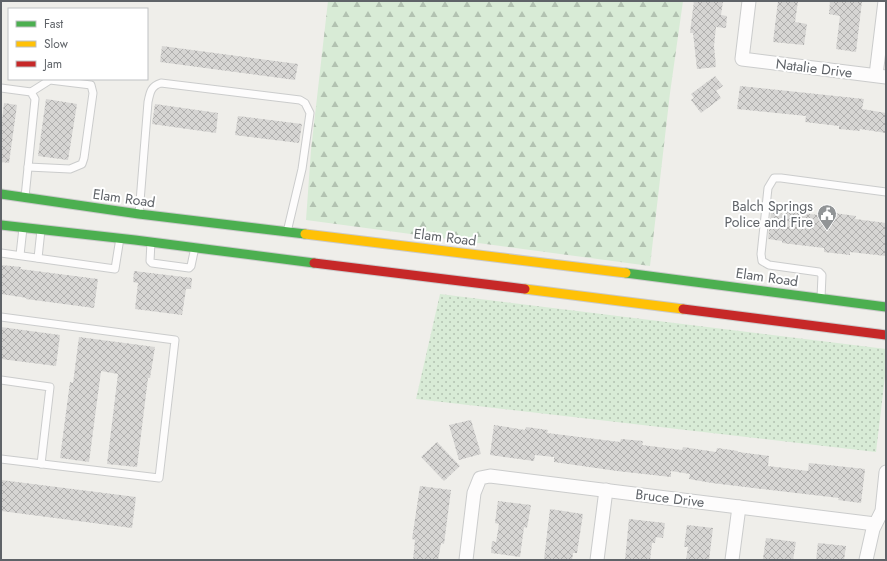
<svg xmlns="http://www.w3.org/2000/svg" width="887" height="561" viewBox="0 0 887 561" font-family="Jost,sans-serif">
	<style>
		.grass { fill: url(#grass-dots) }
		.forest { fill: url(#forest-firs) }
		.building { fill: url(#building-cross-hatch) }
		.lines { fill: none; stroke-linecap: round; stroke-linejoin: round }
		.lane-casing { stroke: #cbcccc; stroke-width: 9 }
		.street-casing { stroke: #cbcccc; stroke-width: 15 }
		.fast-casing { stroke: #cacacb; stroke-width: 11 }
		.slow-casing { stroke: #cacacb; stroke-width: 11 }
		.jam-casing { stroke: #cacacb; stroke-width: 11 }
		.lane { stroke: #fdfcfc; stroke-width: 7 }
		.street { stroke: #fdfcfc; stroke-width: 13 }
		.fast { stroke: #4caf50; stroke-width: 9 }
		.slow { stroke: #ffc107; stroke-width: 9 }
		.jam { stroke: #c62828; stroke-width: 9 }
		.labels { text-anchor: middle; stroke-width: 4; stroke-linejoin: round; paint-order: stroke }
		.street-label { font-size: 14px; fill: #5f6368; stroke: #fff }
		.poi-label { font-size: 14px; fill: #5f6368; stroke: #fff; text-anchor: end }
	</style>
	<defs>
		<pattern id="grass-dots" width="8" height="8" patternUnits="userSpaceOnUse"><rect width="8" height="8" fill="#d8ebd6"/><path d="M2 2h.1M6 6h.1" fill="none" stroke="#b2c2b1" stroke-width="1.8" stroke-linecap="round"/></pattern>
		<pattern id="forest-firs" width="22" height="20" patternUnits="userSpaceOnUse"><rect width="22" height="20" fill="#d8ebd6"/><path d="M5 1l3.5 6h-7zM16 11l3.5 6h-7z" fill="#b2c2b1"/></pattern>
		<pattern id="building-cross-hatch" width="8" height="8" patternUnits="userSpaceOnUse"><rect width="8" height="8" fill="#d6d5d3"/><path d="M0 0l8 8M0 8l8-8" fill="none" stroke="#b1b0af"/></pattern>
	</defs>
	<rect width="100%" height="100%" fill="#efeeea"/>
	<!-- grass -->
	<polygon class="grass" points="440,294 886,349 886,368 876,452 416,399"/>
	<!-- forest -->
	<polygon class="forest" points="328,1 683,1 670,93 650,266 306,220 311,150"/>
	<!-- building -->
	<g class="building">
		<polygon points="694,1 723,1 721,15 727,16 726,28 716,27 714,46 716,67 697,69 693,33 690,33"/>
		<polygon points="778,1 798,1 795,22 807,24 804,45 773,42"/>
		<polygon points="830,1 862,1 856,52 836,49 840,16 829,14"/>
		<polygon points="162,46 298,64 295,80 160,62"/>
		<polygon points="715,76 723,86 716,91 721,98 701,113 691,100 694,98 691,94"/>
		<polygon points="740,86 864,99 862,109 886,113 886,133 860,129 860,131 839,129 839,126 805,122 806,116 737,109"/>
		<polygon points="46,99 77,104 68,160 38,156"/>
		<polygon points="4,103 17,105 9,163 1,162 1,129"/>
		<polygon points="155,104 218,113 216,133 152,124"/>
		<polygon points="238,116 302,124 299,143 235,135"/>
		<polygon points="785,211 827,216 827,212 856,216 855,219 886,223 886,256 850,252 850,255 824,252 824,248 782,243 782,241 768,239 771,212 785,214"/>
		<polygon points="1,265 21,267 20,269 98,279 94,308 26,299 27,298 1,294"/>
		<polygon points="134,271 192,278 191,289 186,289 182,315 135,309 138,283 133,282"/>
		<polygon points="1,327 60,335 56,366 1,359"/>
		<polygon points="79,337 155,347 150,378 148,378 137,467 107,464 118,374 101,371 89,462 60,458 70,382 73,383"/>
		<polygon points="471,420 481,454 459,460 449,425"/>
		<polygon points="494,425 525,430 526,427 548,430 547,433 620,442 621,439 643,441 642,445 682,450 683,447 716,452 717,448 738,451 738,452 769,456 768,466 808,471 809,463 865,469 861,503 838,500 839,498 712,483 689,479 690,474 671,471 671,477 617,471 554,462 554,457 535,455 534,461 490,455"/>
		<polygon points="437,442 460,466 444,481 421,457"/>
		<polygon points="1,480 136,497 132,528 1,511"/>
		<polygon points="420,486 451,490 444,544 441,543 438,560 413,560 415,540 412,539"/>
		<polygon points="498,501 531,505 527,528 524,527 520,557 491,553 492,541 496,542 499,524 495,523"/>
		<polygon points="550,509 583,514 577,553 573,553 572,560 544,559"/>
		<polygon points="629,519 665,523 663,538 656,537 655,543 652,543 650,560 625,560"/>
		<polygon points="687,525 713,528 709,560 686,560 688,547 684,547"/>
		<polygon points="766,538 796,542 793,560 763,559"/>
		<polygon points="818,543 846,546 844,560 816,560"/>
	</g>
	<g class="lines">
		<!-- lane casing -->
		<g class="lane-casing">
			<g id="lane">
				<polyline points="1,88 31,92 35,99 25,197"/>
				<polyline points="28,167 70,169 82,164 84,158 93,93 91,85 50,80 31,92"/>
				<path d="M139,214L148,102C150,92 151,86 161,83L300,100L305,103L310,113L302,169L287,232"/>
				<polyline points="151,242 150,261 152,263 189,268 191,266 195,247"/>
				<polyline points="1,253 115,269 120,238"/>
				<polyline points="20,255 23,228"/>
				<polyline points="38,258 41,230"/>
				<polyline points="821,298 822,275 819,272 769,265 762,261 761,254 768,188 774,178 781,178 886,192"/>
				<polyline points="1,317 175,340 159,478 1,459"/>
				<polyline points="1,380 50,387 41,464"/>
			</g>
		</g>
		<!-- street casing -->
		<g class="street-casing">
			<g id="street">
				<polyline points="749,1 742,59 886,77"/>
				<polyline points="876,75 885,1"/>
				<polyline points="466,560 474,493 480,478 490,476 875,524"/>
				<polyline points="597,560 606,490"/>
				<polyline points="732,560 739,507"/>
				<polyline points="866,560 873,529 882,511 886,472"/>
			</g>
		</g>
		<!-- fast casing -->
		<g class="fast-casing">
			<g id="fast">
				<polyline points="1,194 139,214 305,234"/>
				<polyline points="1,225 135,240 314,263"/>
				<polyline points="626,273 886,307"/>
			</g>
		</g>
		<!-- slow casing -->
		<g class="slow-casing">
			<g id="slow">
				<polyline points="305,234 626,273"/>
				<polyline points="525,289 683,309"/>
			</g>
		</g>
		<!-- jam casing -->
		<g class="jam-casing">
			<g id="jam">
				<polyline points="314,263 525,289"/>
				<polyline points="683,309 886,335"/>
			</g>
		</g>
		<!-- lane -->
		<use href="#lane" class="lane"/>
		<!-- street -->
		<use href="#street" class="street"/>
		<!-- fast -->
		<use href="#fast" class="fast"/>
		<!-- slow -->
		<use href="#slow" class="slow"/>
		<!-- jam -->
		<use href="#jam" class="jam"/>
	</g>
	<!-- icons -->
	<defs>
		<g id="civic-pin" transform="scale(1)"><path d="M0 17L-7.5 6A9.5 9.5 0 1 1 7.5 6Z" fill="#919496" stroke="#fff"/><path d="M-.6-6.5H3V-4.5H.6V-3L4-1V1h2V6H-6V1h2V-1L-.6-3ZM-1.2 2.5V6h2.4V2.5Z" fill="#fff"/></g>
	</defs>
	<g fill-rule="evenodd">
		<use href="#civic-pin" x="827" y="214"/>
	</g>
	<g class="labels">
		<!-- street labels -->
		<g class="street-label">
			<text transform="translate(814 68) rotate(7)" y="5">Natalie Drive</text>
			<text transform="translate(124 198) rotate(8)" y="5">Elam Road</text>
			<text transform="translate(445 237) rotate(7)" y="5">Elam Road</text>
			<text transform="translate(767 277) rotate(8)" y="5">Elam Road</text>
			<text transform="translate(670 498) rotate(7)" y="5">Bruce Drive</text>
		</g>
		<!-- poi labels -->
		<g class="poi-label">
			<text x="813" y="211">Balch Springs<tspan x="813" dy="16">Police and Fire</tspan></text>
		</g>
	</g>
	<!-- border -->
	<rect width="887" height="561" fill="none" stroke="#5f6368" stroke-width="4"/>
	<!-- legend -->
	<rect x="8" y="8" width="140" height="72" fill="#ffffff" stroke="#bfc1c3"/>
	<rect x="16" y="21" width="20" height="6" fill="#4caf50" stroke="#bfc1c3"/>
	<text x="44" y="28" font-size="12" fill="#5f6368">Fast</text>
	<rect x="16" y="41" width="20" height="6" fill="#ffc107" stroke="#bfc1c3"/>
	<text x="44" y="48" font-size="12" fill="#5f6368">Slow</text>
	<rect x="16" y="61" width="20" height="6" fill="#c62828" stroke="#bfc1c3"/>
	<text x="44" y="68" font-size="12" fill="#5f6368">Jam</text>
</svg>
